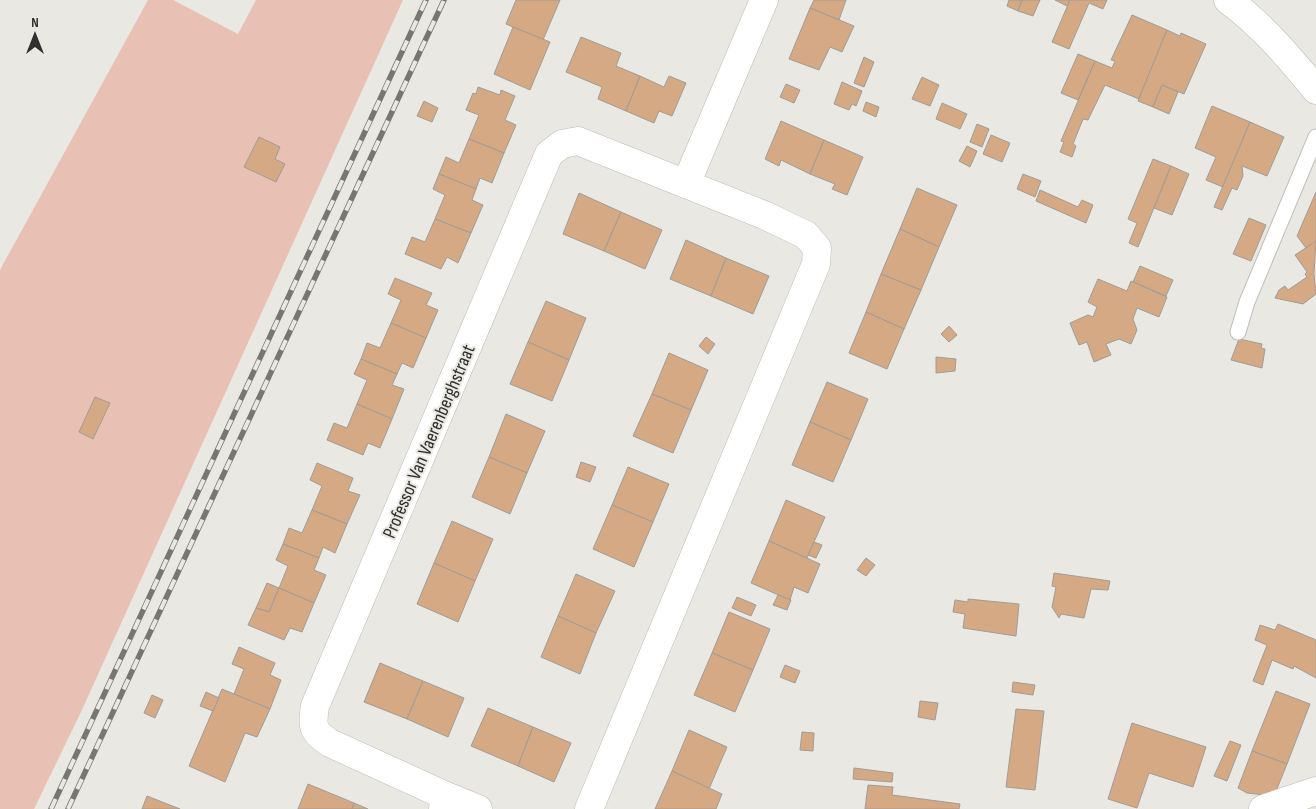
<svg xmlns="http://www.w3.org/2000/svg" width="1316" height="809" viewBox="0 0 1316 809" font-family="'Sofia Sans Condensed',sans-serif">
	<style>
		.green { fill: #e8c0b4 }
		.building { fill: #d5a983; stroke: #a09c98 }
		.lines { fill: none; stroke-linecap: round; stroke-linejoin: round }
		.lane-casing { stroke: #bdbbb6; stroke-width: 17 }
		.street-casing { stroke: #bdbbb6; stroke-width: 29 }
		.lane { stroke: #fff; stroke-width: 15 }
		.street { stroke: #fff; stroke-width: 28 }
		.rail-casing { stroke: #787673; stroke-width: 5.5 }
		.rail { stroke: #eae8e3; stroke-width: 4; stroke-dasharray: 11; stroke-linecap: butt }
		.labels { text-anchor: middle; stroke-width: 4; stroke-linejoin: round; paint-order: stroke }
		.street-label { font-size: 19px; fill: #31302e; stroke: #eae8e3 }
	</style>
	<rect width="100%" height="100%" fill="#eae8e3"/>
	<!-- green -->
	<polygon class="green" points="148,0 173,0 238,34 256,0 403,0 81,712 34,809 0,809 0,270"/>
	<!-- building -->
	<g class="building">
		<polygon points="516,0 560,0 543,40 506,24"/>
		<polygon points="814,0 846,0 839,20 810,8"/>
		<polygon points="1009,0 1022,0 1018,11 1007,6"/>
		<polygon points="1022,0 1040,0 1033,16 1018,11"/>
		<polygon points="1055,0 1070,0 1067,6"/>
		<polygon points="1070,0 1107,0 1103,9 1089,3 1069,49 1052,42"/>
		<polygon points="810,8 854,26 842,52 830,47 819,70 789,59"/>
		<polygon points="1132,15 1167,30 1139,99 1105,85 1088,120 1083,119 1073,144 1076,146 1072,157 1060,152 1064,142 1061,141 1095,61 1112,68 1115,61 1111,60"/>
		<polygon points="513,27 550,42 530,90 494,74"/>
		<polygon points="1167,30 1180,36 1181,33 1206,44 1184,94 1162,85 1153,107 1138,101"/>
		<polygon points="581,37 621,53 616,66 640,76 626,111 598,99 602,87 566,72"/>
		<polygon points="1078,54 1095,61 1078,100 1061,93"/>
		<polygon points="864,57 874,62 864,87 854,83"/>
		<polygon points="640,76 664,87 669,76 686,83 672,116 659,111 654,123 626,111"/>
		<polygon points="922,77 939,85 930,106 912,99"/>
		<polygon points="842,82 862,91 856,106 852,104 849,110 834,104"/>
		<polygon points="786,84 800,90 794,103 780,97"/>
		<polygon points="1162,85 1178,92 1169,114 1153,107"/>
		<polygon points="478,87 500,95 501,90 515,96 505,120 516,125 504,153 469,139 479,115 466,110 473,93 476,94"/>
		<polygon points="424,101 438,108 432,122 417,116"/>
		<polygon points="866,102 879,107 876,117 863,111"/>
		<polygon points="942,103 967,114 960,129 936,119"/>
		<polygon points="1212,106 1250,122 1223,187 1206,180 1216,157 1195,148"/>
		<polygon points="781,121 824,140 810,174 781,160 779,166 765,159"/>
		<polygon points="1250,122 1284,137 1267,176 1242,166 1243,176 1237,190 1232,188 1222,210 1214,207"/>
		<polygon points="977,124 989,129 982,147 970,142"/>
		<polygon points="991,135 1010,143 1002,162 983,154"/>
		<polygon points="259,137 280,147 275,159 285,164 276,182 244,167"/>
		<polygon points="469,139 504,153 492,183 480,178 476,189 439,174 446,157 459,163"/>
		<polygon points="824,140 863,157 847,195 832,189 835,184 810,174"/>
		<polygon points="967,146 977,151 970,167 959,161"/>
		<polygon points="1153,159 1171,166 1138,247 1129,243 1137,223 1128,219"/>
		<polygon points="1171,166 1189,174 1172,215 1154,208"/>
		<polygon points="439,174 476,189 472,200 483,205 471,233 435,219 445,195 433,189"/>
		<polygon points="1023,174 1041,181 1035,197 1017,189"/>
		<polygon points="917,188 957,205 939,247 900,229"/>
		<polygon points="1040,190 1078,207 1082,200 1093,205 1086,223 1036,201"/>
		<polygon points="1316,192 1316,241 1306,248 1297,236"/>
		<polygon points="579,193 621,212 604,251 563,234"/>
		<polygon points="621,212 662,230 645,269 604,251"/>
		<polygon points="1249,218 1266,225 1251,261 1233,254"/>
		<polygon points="435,219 471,233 458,263 447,257 441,269 405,254 412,237 425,242"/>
		<polygon points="900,229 939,247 921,290 881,274"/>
		<polygon points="686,240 726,258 711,296 670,279"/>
		<polygon points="1316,241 1314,273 1316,294 1303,304 1275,298 1279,290 1285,286 1288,290 1307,277 1305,274 1307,272 1295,255"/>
		<polygon points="726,258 769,276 753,314 711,296"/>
		<polygon points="1140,266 1173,280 1166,296 1133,282"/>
		<polygon points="881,274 921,290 904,329 866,312"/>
		<polygon points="395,278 432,293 426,305 438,310 426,338 391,323 401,300 388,294"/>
		<polygon points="1098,279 1127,291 1131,281 1167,297 1159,317 1137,308 1133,319 1137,330 1131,344 1119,339 1106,344 1111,355 1094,362 1087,342 1079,345 1070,323 1088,315 1093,317 1097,307 1088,302"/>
		<polygon points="546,301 586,318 569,360 528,342"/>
		<polygon points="866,312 904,329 887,369 849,353"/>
		<polygon points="391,323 426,338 413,368 402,363 397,374 361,359 367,343 380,348"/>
		<polygon points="949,326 957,335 949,342 941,334"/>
		<polygon points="706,337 715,344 708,354 699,346"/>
		<polygon points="1239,339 1262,344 1261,348 1265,349 1262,368 1231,360"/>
		<polygon points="528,342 569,360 552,401 510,384"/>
		<polygon points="669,353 708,370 691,410 652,394"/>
		<polygon points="936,357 956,359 955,371 936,373"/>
		<polygon points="361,359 397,374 392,385 404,389 392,419 357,404 367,380 354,374"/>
		<polygon points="827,382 868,399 851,440 810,422"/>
		<polygon points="652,394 691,410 673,453 633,436"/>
		<polygon points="95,397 110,403 93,439 79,432"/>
		<polygon points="357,404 392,419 380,448 368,443 363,455 327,440 334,423 347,428"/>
		<polygon points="506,414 545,431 527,473 489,457"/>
		<polygon points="810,422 851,440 833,482 792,465"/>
		<polygon points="489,457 527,473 510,514 472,497"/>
		<polygon points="581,462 596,467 590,482 576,477"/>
		<polygon points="317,463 353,478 348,491 360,495 347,524 312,510 322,486 310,480"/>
		<polygon points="628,467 669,484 653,522 612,505"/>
		<polygon points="786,500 825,517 807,558 769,541"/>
		<polygon points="612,505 653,522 634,567 593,549"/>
		<polygon points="312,510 347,524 335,553 323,547 319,558 283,544 289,528 302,533"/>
		<polygon points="452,521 493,539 475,581 434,563"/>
		<polygon points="769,541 820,564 808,593 794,587 790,600 751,583"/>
		<polygon points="814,542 822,545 816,558 808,555"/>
		<polygon points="283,544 319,558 314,570 326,575 314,603 279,588 288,566 276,560"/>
		<polygon points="866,558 875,565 866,576 857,570"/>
		<polygon points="434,563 475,581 458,622 417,604"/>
		<polygon points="1054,573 1110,581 1108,590 1091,589 1084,618 1061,614 1059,618 1052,607 1056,587 1052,586"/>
		<polygon points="576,574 615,591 596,633 558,616"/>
		<polygon points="267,583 279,588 269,612 256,608"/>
		<polygon points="279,588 314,603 302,632 290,628 284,640 248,625 256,608 269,612"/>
		<polygon points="778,595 791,600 787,610 773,605"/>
		<polygon points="737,597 756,605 751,616 732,608"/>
		<polygon points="968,599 1019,604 1016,636 963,628 965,614 953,612 955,600 968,602"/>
		<polygon points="729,612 770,629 753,670 712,653"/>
		<polygon points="558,616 596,633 580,674 541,657"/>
		<polygon points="1278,624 1316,640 1316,678 1294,666 1293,669 1272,660 1263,685 1253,681 1267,645 1255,640 1260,625 1275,630"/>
		<polygon points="239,647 275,663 270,675 281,680 270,709 234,694 244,669 232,664"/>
		<polygon points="712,653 753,670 735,712 694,695"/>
		<polygon points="380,663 423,681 407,719 364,702"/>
		<polygon points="785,665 800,671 795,683 780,677"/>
		<polygon points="423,681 464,698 448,737 407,719"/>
		<polygon points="1013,682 1035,685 1033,695 1012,692"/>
		<polygon points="222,689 270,709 257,737 245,733 225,782 189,766"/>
		<polygon points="1276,691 1310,704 1287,764 1252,751"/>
		<polygon points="206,692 219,698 213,711 200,706"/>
		<polygon points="152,695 163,700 155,718 144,713"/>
		<polygon points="920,701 938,703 935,720 918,717"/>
		<polygon points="488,708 533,727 518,766 471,746"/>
		<polygon points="1016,709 1044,711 1035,790 1006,787"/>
		<polygon points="1132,723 1206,747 1193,787 1149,773 1137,808 1108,799"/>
		<polygon points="533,727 571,743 554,782 518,766"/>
		<polygon points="689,730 727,747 709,789 672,771"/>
		<polygon points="802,732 814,733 813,751 800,750"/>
		<polygon points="1230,741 1241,745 1227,781 1214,776"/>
		<polygon points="1252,751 1287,764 1274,796 1247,793 1238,788"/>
		<polygon points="854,768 893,773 892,782 853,779"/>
		<polygon points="672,771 722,794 716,809 655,809"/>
		<polygon points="308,784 354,803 352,809 298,809"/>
		<polygon points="868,785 893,787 892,795 960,804 959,809 865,809"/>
		<polygon points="147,796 180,809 142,809"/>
		<polygon points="354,803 368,809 352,809"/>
	</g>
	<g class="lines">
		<!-- lane casing -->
		<g class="lane-casing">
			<polyline id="lane" points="1238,332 1247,302 1316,137"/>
		</g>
		<!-- street casing -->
		<g class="street-casing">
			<g id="street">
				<path d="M1228,0C1262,25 1289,57 1316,90"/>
				<path d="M446,796L330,743C312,731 312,727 315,706L549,154L562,144L578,141L686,184"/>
				<polyline points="443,809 446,796 478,809"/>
				<polyline points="589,809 816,264 817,248 806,235 764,215 686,184 764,0"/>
				<polyline points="1263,809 1316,791"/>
			</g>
		</g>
		<!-- lane -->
		<use href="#lane" class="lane"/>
		<!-- street -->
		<use href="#street" class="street"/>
		<!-- rail casing -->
		<g class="rail-casing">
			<g id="rail">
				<polyline points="51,809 426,0"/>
				<polyline points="68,809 444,0"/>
			</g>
		</g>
		<!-- rail -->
		<use href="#rail" class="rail"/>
	</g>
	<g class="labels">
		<!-- street labels -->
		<g class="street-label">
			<text transform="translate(428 441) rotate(-67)" y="7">Professor Van Vaerenberghstraat</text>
		</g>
	</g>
	<!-- north arrow -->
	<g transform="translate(35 35)" stroke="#eae8e3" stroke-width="4" paint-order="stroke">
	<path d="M0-4L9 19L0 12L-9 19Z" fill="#31302e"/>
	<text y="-8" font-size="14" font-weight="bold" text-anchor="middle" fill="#31302e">N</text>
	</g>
</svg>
